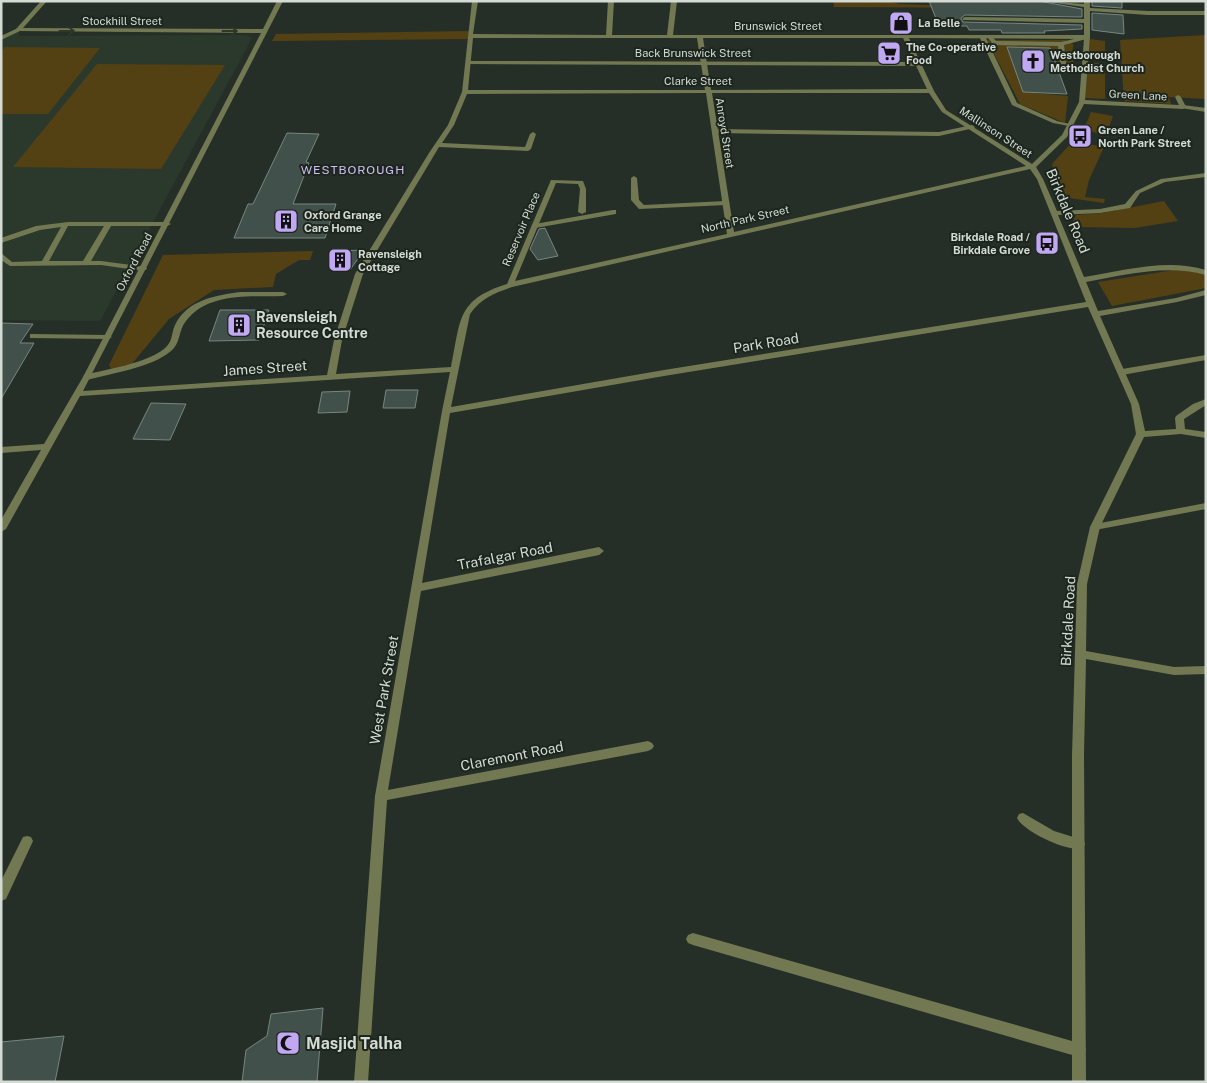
<svg xmlns="http://www.w3.org/2000/svg" width="1207" height="1083" viewBox="0 0 1207 1083" font-family="'Public Sans',sans-serif">
	<style>
		.built { fill: #2b392c }
		.green { fill: #534114 }
		.building { fill: #42504c; stroke: #768681 }
		.lines { fill: none; stroke-linecap: round; stroke-linejoin: round }
		.service { fill: #727952; fill-rule: evenodd }
		.minor { fill: #727952; fill-rule: evenodd }
		.oneway { stroke: #2e3728 }
		.labels { text-anchor: middle; stroke-width: 4; stroke-linejoin: round; paint-order: stroke }
		.far-street-label { font-size: 11px; fill: #d4dad4; stroke: #1d261d }
		.far-poi-label { font-size: 11px; font-weight: bold; fill: #d4dad4; stroke: #1d261d; text-anchor: start }
		.far-neighbourhood-label { font-size: 12px; letter-spacing: 1px; fill: #cfbef6; stroke: #1d261d }
		.street-label { font-size: 14px; fill: #d4dad4; stroke: #1d261d }
		.poi-label { font-size: 14px; font-weight: bold; fill: #d4dad4; stroke: #1d261d; text-anchor: start }
		.near-poi-label { font-size: 16px; font-weight: bold; fill: #d4dad4; stroke: #1d261d; text-anchor: start }
	</style>
	<rect width="100%" height="100%" fill="#262f27"/>
	<!-- built -->
	<polygon class="built" points="18,30 20,36 246,35 252,38 100,321 1,320 1,35"/>
	<!-- green -->
	<g class="green">
		<polygon points="833,1 886,1 900,4 1010,8 834,7"/>
		<polygon points="470,31 469,39 272,41 276,34"/>
		<polygon points="1206,35 1206,99 1169,97 1171,104 1124,101 1120,40"/>
		<polygon points="1090,39 1105,41 1105,60 1088,55"/>
		<polygon points="987,40 1065,40 1073,44 1074,71 1057,70 1009,51 1023,92 1068,96 1065,123 1020,104"/>
		<polygon points="5,47 100,48 48,114 1,114 1,52"/>
		<polygon points="1088,62 1105,64 1105,99 1085,98"/>
		<polygon points="97,64 225,65 161,169 13,167"/>
		<polygon points="1091,112 1113,116 1106,136 1084,129"/>
		<path d="M1073,141L1104,147L1089,180L1085,197L1105,199L1104,203L1069,198C1060,193 1054,174 1052,164Z"/>
		<polygon points="1164,201 1178,221 1135,228 1076,227 1073,221 1076,215 1102,213"/>
		<polygon points="313,251 310,260 299,260 276,274 273,287 214,290 169,319 131,365 112,370 109,365 163,255"/>
		<polygon points="1174,270 1194,271 1206,275 1206,287 1201,289 1112,306 1098,282"/>
	</g>
	<!-- building -->
	<g class="building">
		<polygon points="929,1 1039,1 1082,9 1082,17 965,15 961,18 963,22 1082,25 1082,29 1044,31 1045,33 1002,33 1001,30 969,30 967,26 939,26"/>
		<polygon points="1092,1 1122,1 1122,8 1092,6"/>
		<polygon points="1092,13 1123,15 1124,34 1092,30"/>
		<polygon points="1007,47 1050,48 1067,94 1023,92"/>
		<polygon points="287,133 319,134 306,162 309,163 293,204 336,204 325,238 234,238 248,204 253,204"/>
		<polygon points="545,228 558,256 538,260 530,249 539,229"/>
		<polygon points="364,250 350,270 331,269 339,251"/>
		<polygon points="220,310 269,310 259,340 209,341"/>
		<polygon points="1,323 33,324 20,343 34,343 1,399"/>
		<polygon points="386,390 418,390 415,408 383,408"/>
		<polygon points="350,391 347,412 318,413 322,392"/>
		<polygon points="151,403 186,404 170,440 133,439"/>
		<polygon points="323,1008 317,1082 242,1082 246,1050 267,1036 271,1014"/>
		<polygon points="64,1036 55,1082 1,1082 1,1042"/>
	</g>
	<g class="lines">
		<!-- service -->
		<g class="service">
			<polygon points="965,17 1087,19 1090,21 1087,23 963,20 963,18"/>
			<polygon points="18,28 21,30 20,31 1,40 1,36"/>
			<polygon points="980,35 985,36 1017,103 1057,121 1074,125 1074,127 1053,123 1012,105 979,36"/>
			<polygon points="987,35 991,35 996,41 1061,42 1087,36 1090,38 1064,45 1067,72 1064,74 1061,72 1058,46 994,45 987,37"/>
			<polygon points="468,61 918,62 921,64 918,66 466,64 466,62"/>
			<polygon points="1183,105 1206,108 1206,112 1181,108 1181,106"/>
			<polygon points="972,125 975,127 974,128 939,136 715,133 712,131 715,129 939,132"/>
			<polygon points="634,176 637,178 639,200 644,205 726,201 730,203 726,205 639,209 631,200 631,178"/>
			<polygon points="613,210 616,210 616,214 535,228 531,226 535,224"/>
			<path d="M68,222H167L171,224L167,226H111L91,261H101L146,267L147,269L143,271L101,265L10,266L1,260V253L12,262L42,261L61,227L40,230L1,243V238L36,226ZM68,226H104L83,261H49Z"/>
			<path d="M241,292H283L287,294L283,296C250,297 208,292 186,321C178,331 181,343 171,351C151,368 112,373 87,380L83,377L84,375C108,369 144,364 164,349C173,342 171,334 175,325C187,300 216,295 241,292Z"/>
			<polygon points="30,334 108,335 112,337 108,339 33,338 30,338"/>
			<polygon points="1206,355 1206,360 1122,375 1118,372 1122,369"/>
			<polygon points="1206,503 1206,509 1095,530 1090,527 1095,524"/>
			<path d="M1023,813L1054,831L1083,840L1085,844L1083,848C1069,853 1024,832 1017,818L1019,814Z"/>
			<polygon points="27,836 31,837 33,841 6,899 1,901 1,881 23,837"/>
			<polygon points="693,933 1079,1043 1084,1045 1086,1050 1084,1055 1079,1057 693,945 688,943 686,939 688,935"/>
		</g>
		<!-- minor -->
		<path class="minor" d="M41,1H47L23,28L263,29L277,1H283L83,391L327,375L334,340L355,274L429,153L448,125L462,92L472,1H478L473,34L606,35L608,1H614L612,35H667L671,1H677L673,35H1084V7L1041,1L1084,4V1H1090V8L1148,11H1206V15H1148L1090,11V37L1085,100L1179,105L1175,97L1178,95L1181,97L1186,107L1183,109L1084,104L1067,137L1036,167L1043,179L1057,211L1100,209L1125,204L1136,191L1161,179L1206,173V177L1165,182L1140,193L1130,208L1100,213L1058,215L1084,277C1124,271 1166,258 1206,270V275C1165,264 1126,275 1086,282L1098,311L1176,298L1206,290V295L1177,302L1100,316L1139,404L1145,431L1176,429L1175,418L1176,416L1193,404L1206,399V405L1184,419L1185,429L1206,432V438L1181,434L1144,437L1100,527L1087,584L1086,651L1174,667L1206,666V674L1174,675L1086,659L1084,755L1086,1082H1072V755L1077,584L1090,527L1136,434L1131,404L1088,307L664,376L450,413L422,583L599,547L604,551L599,555L421,591L388,790L648,741L652,743L654,746L652,749L648,751L387,800L368,1082H354L375,796L442,411L450,372L80,396L6,529L1,532V520L41,450L1,453V447L44,444L83,377L261,33L16,31V29ZM473,38H697L705,90H468ZM703,38H903L927,89L711,90ZM909,38L1084,39L1079,102L1062,135L1032,164L946,110L934,91ZM706,93L727,234L515,281L556,183L578,184L580,189L578,212L582,214L586,212V189L583,181L551,180L507,284C456,300 461,320 451,367L336,374L342,340L363,274L439,147L528,151L531,149L536,134L533,132L530,134L525,147L442,143L454,125L467,94ZM712,93H929L942,112L1026,166L734,232ZM1030,169L1037,179L1086,302L664,370L451,407L470,314C481,298 495,293 512,287Z"/>
	</g>
	<!-- one-way arrows -->
	<defs><path id="oneway-shaft" d="M-6 0H5M1.5-3L5.5 0L1.5 3" fill="none" stroke-width="1.6" stroke-linecap="round" stroke-linejoin="round" transform="scale(1.25)"/></defs>
	<g class="oneway">
		<use href="#oneway-shaft" transform="translate(67 31)"/>
		<use href="#oneway-shaft" transform="translate(230 31)"/>
	</g>
	<!-- icons -->
	<defs>
		<g id="shop-square" transform="scale(1.25)"><rect x="-9" y="-9" width="18" height="18" rx="4" fill="#c0a8f3" stroke="#1d261d"/><path d="M-5-2.5h2.3a2.7 3.5 0 0 1 5.4 0H5L5.5 6h-11ZM-1.5-2.5h3a1.5 2.3 0 0 0-3 0Z" fill="#111"/></g>
		<g id="supermarket-square" transform="scale(1.25)"><rect x="-9" y="-9" width="18" height="18" rx="4" fill="#c0a8f3" stroke="#1d261d"/><path d="M-6-5.5h2.5l.6 2H6L4.5 2H-2.5L-4.4-4H-6ZM-1.5 3.2a1.3 1.3 0 1 0 .1 0ZM3 3.2a1.3 1.3 0 1 0 .1 0Z" fill="#111"/></g>
		<g id="church-square" transform="scale(1.25)"><rect x="-9" y="-9" width="18" height="18" rx="4" fill="#c0a8f3" stroke="#1d261d"/><path d="M-1.2-6h2.4v3.5h3.3v2.4h-3.3V6h-2.4V-.1h-3.3v-2.4h3.3Z" fill="#111"/></g>
		<g id="bus-square" transform="scale(1.25)"><rect x="-9" y="-9" width="18" height="18" rx="4" fill="#c0a8f3" stroke="#1d261d"/><path d="M-5-6H5V4H4V6H2V4H-2V6H-4V4H-5ZM-3.5-4V0h7V-4ZM-3.5 1.2v1.5H-2V1.2ZM2 1.2v1.5H3.5V1.2Z" fill="#111"/></g>
		<g id="building-square" transform="scale(1.25)"><rect x="-9" y="-9" width="18" height="18" rx="4" fill="#c0a8f3" stroke="#1d261d"/><path d="M-4-6H4V6H1V3H-1V6H-4ZM-2.5-4.3h1.7v1.8h-1.7ZM.8-4.3h1.7v1.8H.8ZM-2.5-1h1.7V.8h-1.7ZM.8-1h1.7V.8H.8Z" fill="#111"/></g>
		<g id="mosque-square" transform="scale(1.25)"><rect x="-9" y="-9" width="18" height="18" rx="4" fill="#c0a8f3" stroke="#1d261d"/><path d="M3.5-4.9A6 6 0 1 0 3.5 4.9A5 5 0 1 1 3.5-4.9Z" fill="#111"/></g>
	</defs>
	<g fill-rule="evenodd">
		<use href="#shop-square" x="901" y="23"/>
		<use href="#supermarket-square" x="889" y="53"/>
		<use href="#church-square" x="1033" y="61"/>
		<use href="#bus-square" x="1080" y="136"/>
		<use href="#building-square" x="286" y="221"/>
		<use href="#bus-square" x="1047" y="243"/>
		<use href="#building-square" x="340" y="260"/>
		<use href="#building-square" x="239" y="325"/>
		<use href="#mosque-square" x="288" y="1043"/>
	</g>
	<g class="labels">
		<!-- far-street labels -->
		<g class="far-street-label">
			<text x="122" y="25">Stockhill Street</text>
			<text x="778" y="30">Brunswick Street</text>
			<text x="693" y="57">Back Brunswick Street</text>
			<text x="698" y="85">Clarke Street</text>
			<text transform="translate(1138 95) rotate(3)" y="4">Green Lane</text>
			<text transform="translate(996 132) rotate(33)" y="4">Mallinson Street</text>
			<text transform="translate(725 133) rotate(81)" y="4">Anroyd Street</text>
			<text transform="translate(745 219) rotate(-13)" y="4">North Park Street</text>
			<text transform="translate(521 229) rotate(-67)" y="4">Reservoir Place</text>
			<text transform="translate(134 262) rotate(-62)" y="4">Oxford Road</text>
		</g>
		<!-- far-poi labels -->
		<g class="far-poi-label">
			<text x="918" y="27">La Belle</text>
			<text x="906" y="51">The Co-operative<tspan x="906" dy="13">Food</tspan></text>
			<text x="1050" y="59">Westborough<tspan x="1050" dy="13">Methodist Church</tspan></text>
			<text x="1098" y="134">Green Lane /<tspan x="1098" dy="13">North Park Street</tspan></text>
			<text x="304" y="219">Oxford Grange<tspan x="304" dy="13">Care Home</tspan></text>
			<text x="1030" y="241" text-anchor="end">Birkdale Road /<tspan x="1030" dy="13">Birkdale Grove</tspan></text>
			<text x="358" y="258">Ravensleigh<tspan x="358" dy="13">Cottage</tspan></text>
		</g>
		<!-- far-neighbourhood labels -->
		<g class="far-neighbourhood-label">
			<text x="353" y="174">WESTBOROUGH</text>
		</g>
		<!-- street labels -->
		<g class="street-label">
			<text transform="translate(1068 211) rotate(67)" y="5">Birkdale Road</text>
			<text transform="translate(766 343) rotate(-9)" y="5">Park Road</text>
			<text transform="translate(265 368) rotate(-4)" y="5">James Street</text>
			<text transform="translate(505 556) rotate(-11)" y="5">Trafalgar Road</text>
			<text transform="translate(1068 621) rotate(-87)" y="5">Birkdale Road</text>
			<text transform="translate(384 690) rotate(-80)" y="5">West Park Street</text>
			<text transform="translate(512 756) rotate(-11)" y="5">Claremont Road</text>
		</g>
		<!-- poi labels -->
		<g class="poi-label">
			<text x="256" y="322">Ravensleigh<tspan x="256" dy="16">Resource Centre</tspan></text>
		</g>
		<!-- near-poi labels -->
		<g class="near-poi-label">
			<text x="306" y="1049">Masjid Talha</text>
		</g>
	</g>
	<!-- border -->
	<rect width="1207" height="1083" fill="none" stroke="#d4dad4" stroke-width="5"/>
</svg>
